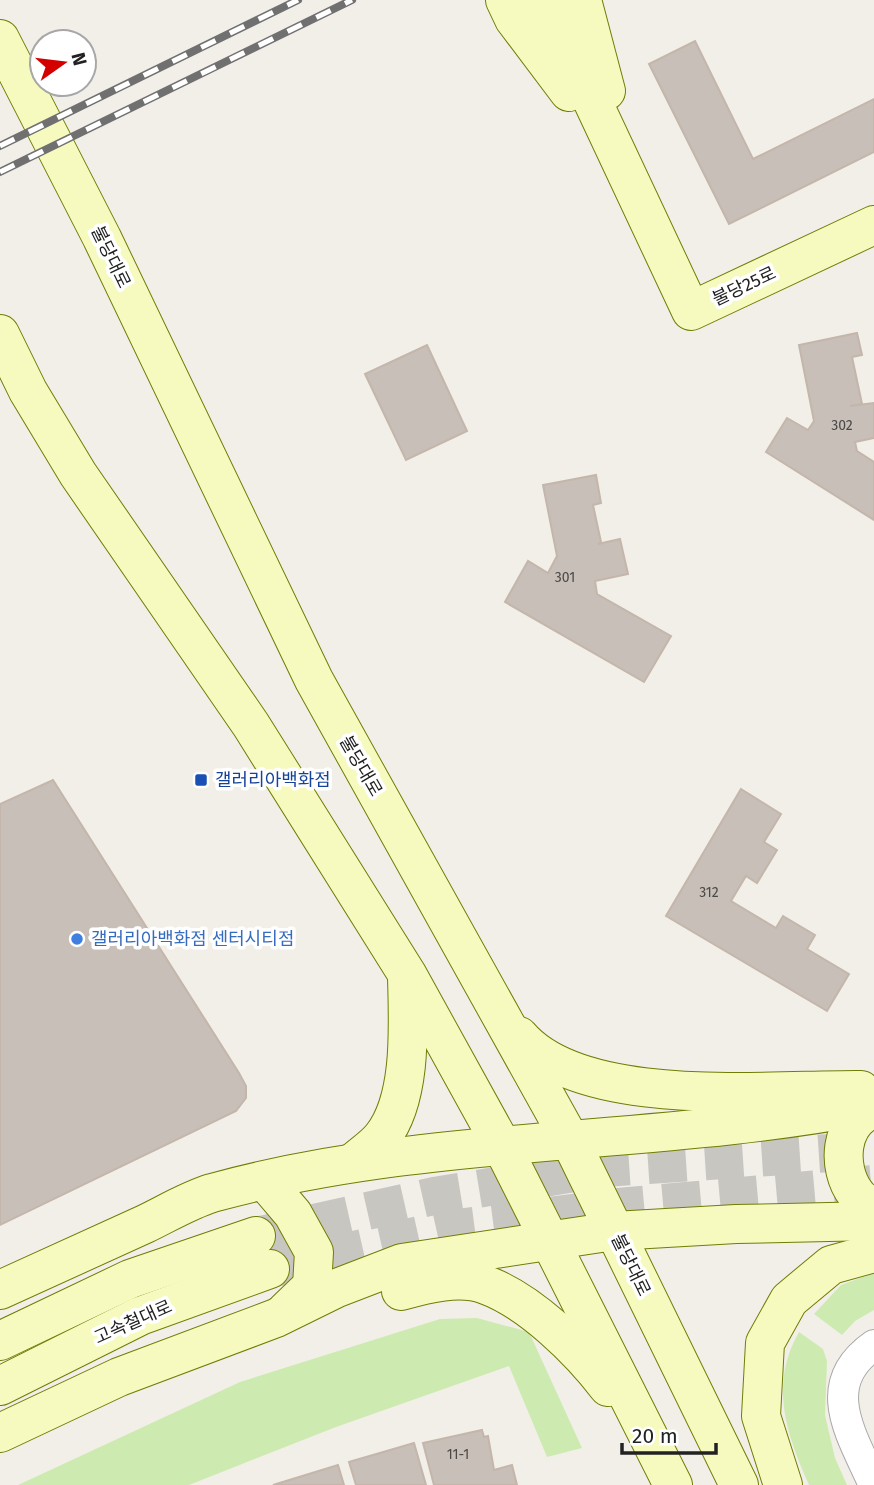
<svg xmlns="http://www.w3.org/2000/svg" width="874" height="1485" viewBox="0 0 874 1485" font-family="'Fira Sans','Noto Sans KR',sans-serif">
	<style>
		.grass { fill: #cdebb0 }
		.building { fill: #c7bfb8; stroke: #c4b6ab; stroke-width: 2 }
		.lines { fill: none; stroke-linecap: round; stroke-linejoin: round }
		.secondary-tunnel { stroke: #c8c6c1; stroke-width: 38; stroke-dasharray: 38 19; stroke-linecap: butt }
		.street-casing { stroke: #a9a9a9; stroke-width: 32 }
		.secondary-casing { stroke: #707d05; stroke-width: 40 }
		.street { stroke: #fff; stroke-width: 30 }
		.secondary { stroke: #f7fabf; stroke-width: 38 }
		.rail-casing { stroke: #707070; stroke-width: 8 }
		.rail { stroke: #fff; stroke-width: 5; stroke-dasharray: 16; stroke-linecap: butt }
		.transit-dot { fill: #1a4fb4; stroke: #fff; stroke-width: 2.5 }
		.shop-dot { fill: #3f7fe0; stroke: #fff; stroke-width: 2.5 }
		.labels { text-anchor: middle; stroke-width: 7; stroke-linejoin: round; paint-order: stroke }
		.number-label { font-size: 14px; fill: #4b4948 }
		.street-label { font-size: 18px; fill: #222; stroke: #fff }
		.transit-label { font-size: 18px; fill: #164399; stroke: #fff; text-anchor: start }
		.shop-label { font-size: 18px; fill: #366cbe; stroke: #fff; text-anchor: start }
	</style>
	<rect width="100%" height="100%" fill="#f2efe9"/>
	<!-- grass -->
	<g class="grass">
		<polygon points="874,1273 874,1310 855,1321 842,1335 814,1314 841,1285"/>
		<polygon points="477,1318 529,1332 582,1448 547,1457 509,1366 336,1427 189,1485 18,1485 240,1382 440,1319"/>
		<path d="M799,1332L823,1349L827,1361L825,1415L835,1458L847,1485H809C786,1433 769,1384 799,1332Z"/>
	</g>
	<!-- building -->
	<g class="building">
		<polygon points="695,41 753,159 874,99 874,152 729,224 649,64"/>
		<polygon points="857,333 862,355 852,357 862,404 850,406 874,403 874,438 855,442 857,451 874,462 874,520 766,452 787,418 808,430 814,421 799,345"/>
		<polygon points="427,345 467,431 406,460 365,374"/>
		<polygon points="596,475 601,503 593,505 601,542 598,544 620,539 628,574 595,581 597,594 671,636 644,682 505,602 528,561 548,573 557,556 543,485"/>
		<polygon points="53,780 239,1073 246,1086 246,1098 236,1111 0,1225 0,804"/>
		<polygon points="741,789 781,814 764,842 777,850 757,883 746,876 731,901 776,928 783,916 815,935 807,949 849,974 827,1011 666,916"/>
		<polygon points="482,1430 484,1437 488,1436 494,1470 512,1465 517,1485 434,1485 423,1443"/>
		<polygon points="414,1443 426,1485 356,1485 349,1462"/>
		<polygon points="338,1465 344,1485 273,1485"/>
	</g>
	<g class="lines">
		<!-- secondary-tunnel -->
		<g class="secondary-tunnel">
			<polyline points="256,1236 434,1196 605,1168 874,1150"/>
			<polyline points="270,1269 442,1230 618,1207 874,1184"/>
		</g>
		<!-- street casing -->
		<g class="street-casing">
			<path id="street" d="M874,1345C817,1385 852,1435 874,1485"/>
		</g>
		<!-- secondary casing -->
		<g class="secondary-casing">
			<g id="secondary">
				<polyline points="505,0 514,19 569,92"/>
				<polyline points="545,0 691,311 874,225"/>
				<polyline points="582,0 606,91"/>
				<polyline points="0,39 102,238 314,680 569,1138 739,1485"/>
				<polyline points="0,334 28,391 78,474 251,725 407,974 502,1146 673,1485"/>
				<path d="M519,1036C582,1110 771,1089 861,1090"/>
				<path d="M874,1109C839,1120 836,1168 856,1194C860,1200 868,1204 874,1208"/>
				<path d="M354,1162C363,1154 375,1146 382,1137C413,1098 408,1023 407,976"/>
				<polyline points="265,1181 293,1214 314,1252 312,1286 286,1311"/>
				<path d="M0,1290C48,1268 96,1246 145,1224C166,1214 189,1200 212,1193C429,1133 656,1147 874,1104"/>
				<path d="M401,1291C426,1284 460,1275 486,1285C530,1301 580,1350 608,1387"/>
				<polyline points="0,1341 130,1279 256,1236"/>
				<polyline points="0,1386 140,1316 270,1269"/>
				<polyline points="0,1433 119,1377 276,1318 337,1288 402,1263 614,1231 736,1224 874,1221"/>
				<polyline points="783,1485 761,1416 765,1343 789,1300 831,1265 874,1253"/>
			</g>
		</g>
		<!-- street -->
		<use href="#street" class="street"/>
		<!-- secondary -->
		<use href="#secondary" class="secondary"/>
		<!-- rail casing -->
		<g class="rail-casing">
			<g id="rail">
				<polyline points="0,146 298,0"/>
				<polyline points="0,172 352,0"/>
			</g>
		</g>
		<!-- rail -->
		<use href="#rail" class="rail"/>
	</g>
	<!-- markers -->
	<rect class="transit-dot" x="194" y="773" width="14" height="14" rx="3.5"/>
	<circle class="shop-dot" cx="77" cy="939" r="7"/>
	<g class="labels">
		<!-- number labels -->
		<g class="number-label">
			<text x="842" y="430">302</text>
			<text x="565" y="582">301</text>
			<text x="709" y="897">312</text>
			<text x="458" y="1459">11-1</text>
		</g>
		<!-- street labels -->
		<g class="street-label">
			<text transform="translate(111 257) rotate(64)" y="6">불당대로</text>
			<text transform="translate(744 286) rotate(-25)" y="6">불당25로</text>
			<text transform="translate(361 766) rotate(60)" y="6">불당대로</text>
			<text transform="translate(631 1265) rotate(64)" y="6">불당대로</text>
			<text transform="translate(133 1322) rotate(-24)" y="6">고속철대로</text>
		</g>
		<!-- transit labels -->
		<g class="transit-label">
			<text x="215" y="786">갤러리아백화점</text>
		</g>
		<!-- shop labels -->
		<g class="shop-label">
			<text x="91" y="945">갤러리아백화점 센터시티점</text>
		</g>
	</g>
	<!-- north arrow -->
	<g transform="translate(63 63) rotate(76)"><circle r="33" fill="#ffffff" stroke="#a7a7a7" stroke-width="2"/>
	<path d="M0-5L12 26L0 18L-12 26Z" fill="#d40000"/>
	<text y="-10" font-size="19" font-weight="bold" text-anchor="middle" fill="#222222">N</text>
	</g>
	<!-- scale -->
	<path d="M622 1443v10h94v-10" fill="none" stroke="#222222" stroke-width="3.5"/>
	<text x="632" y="1443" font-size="21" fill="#222222" stroke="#ffffff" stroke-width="5" paint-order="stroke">20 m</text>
</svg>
